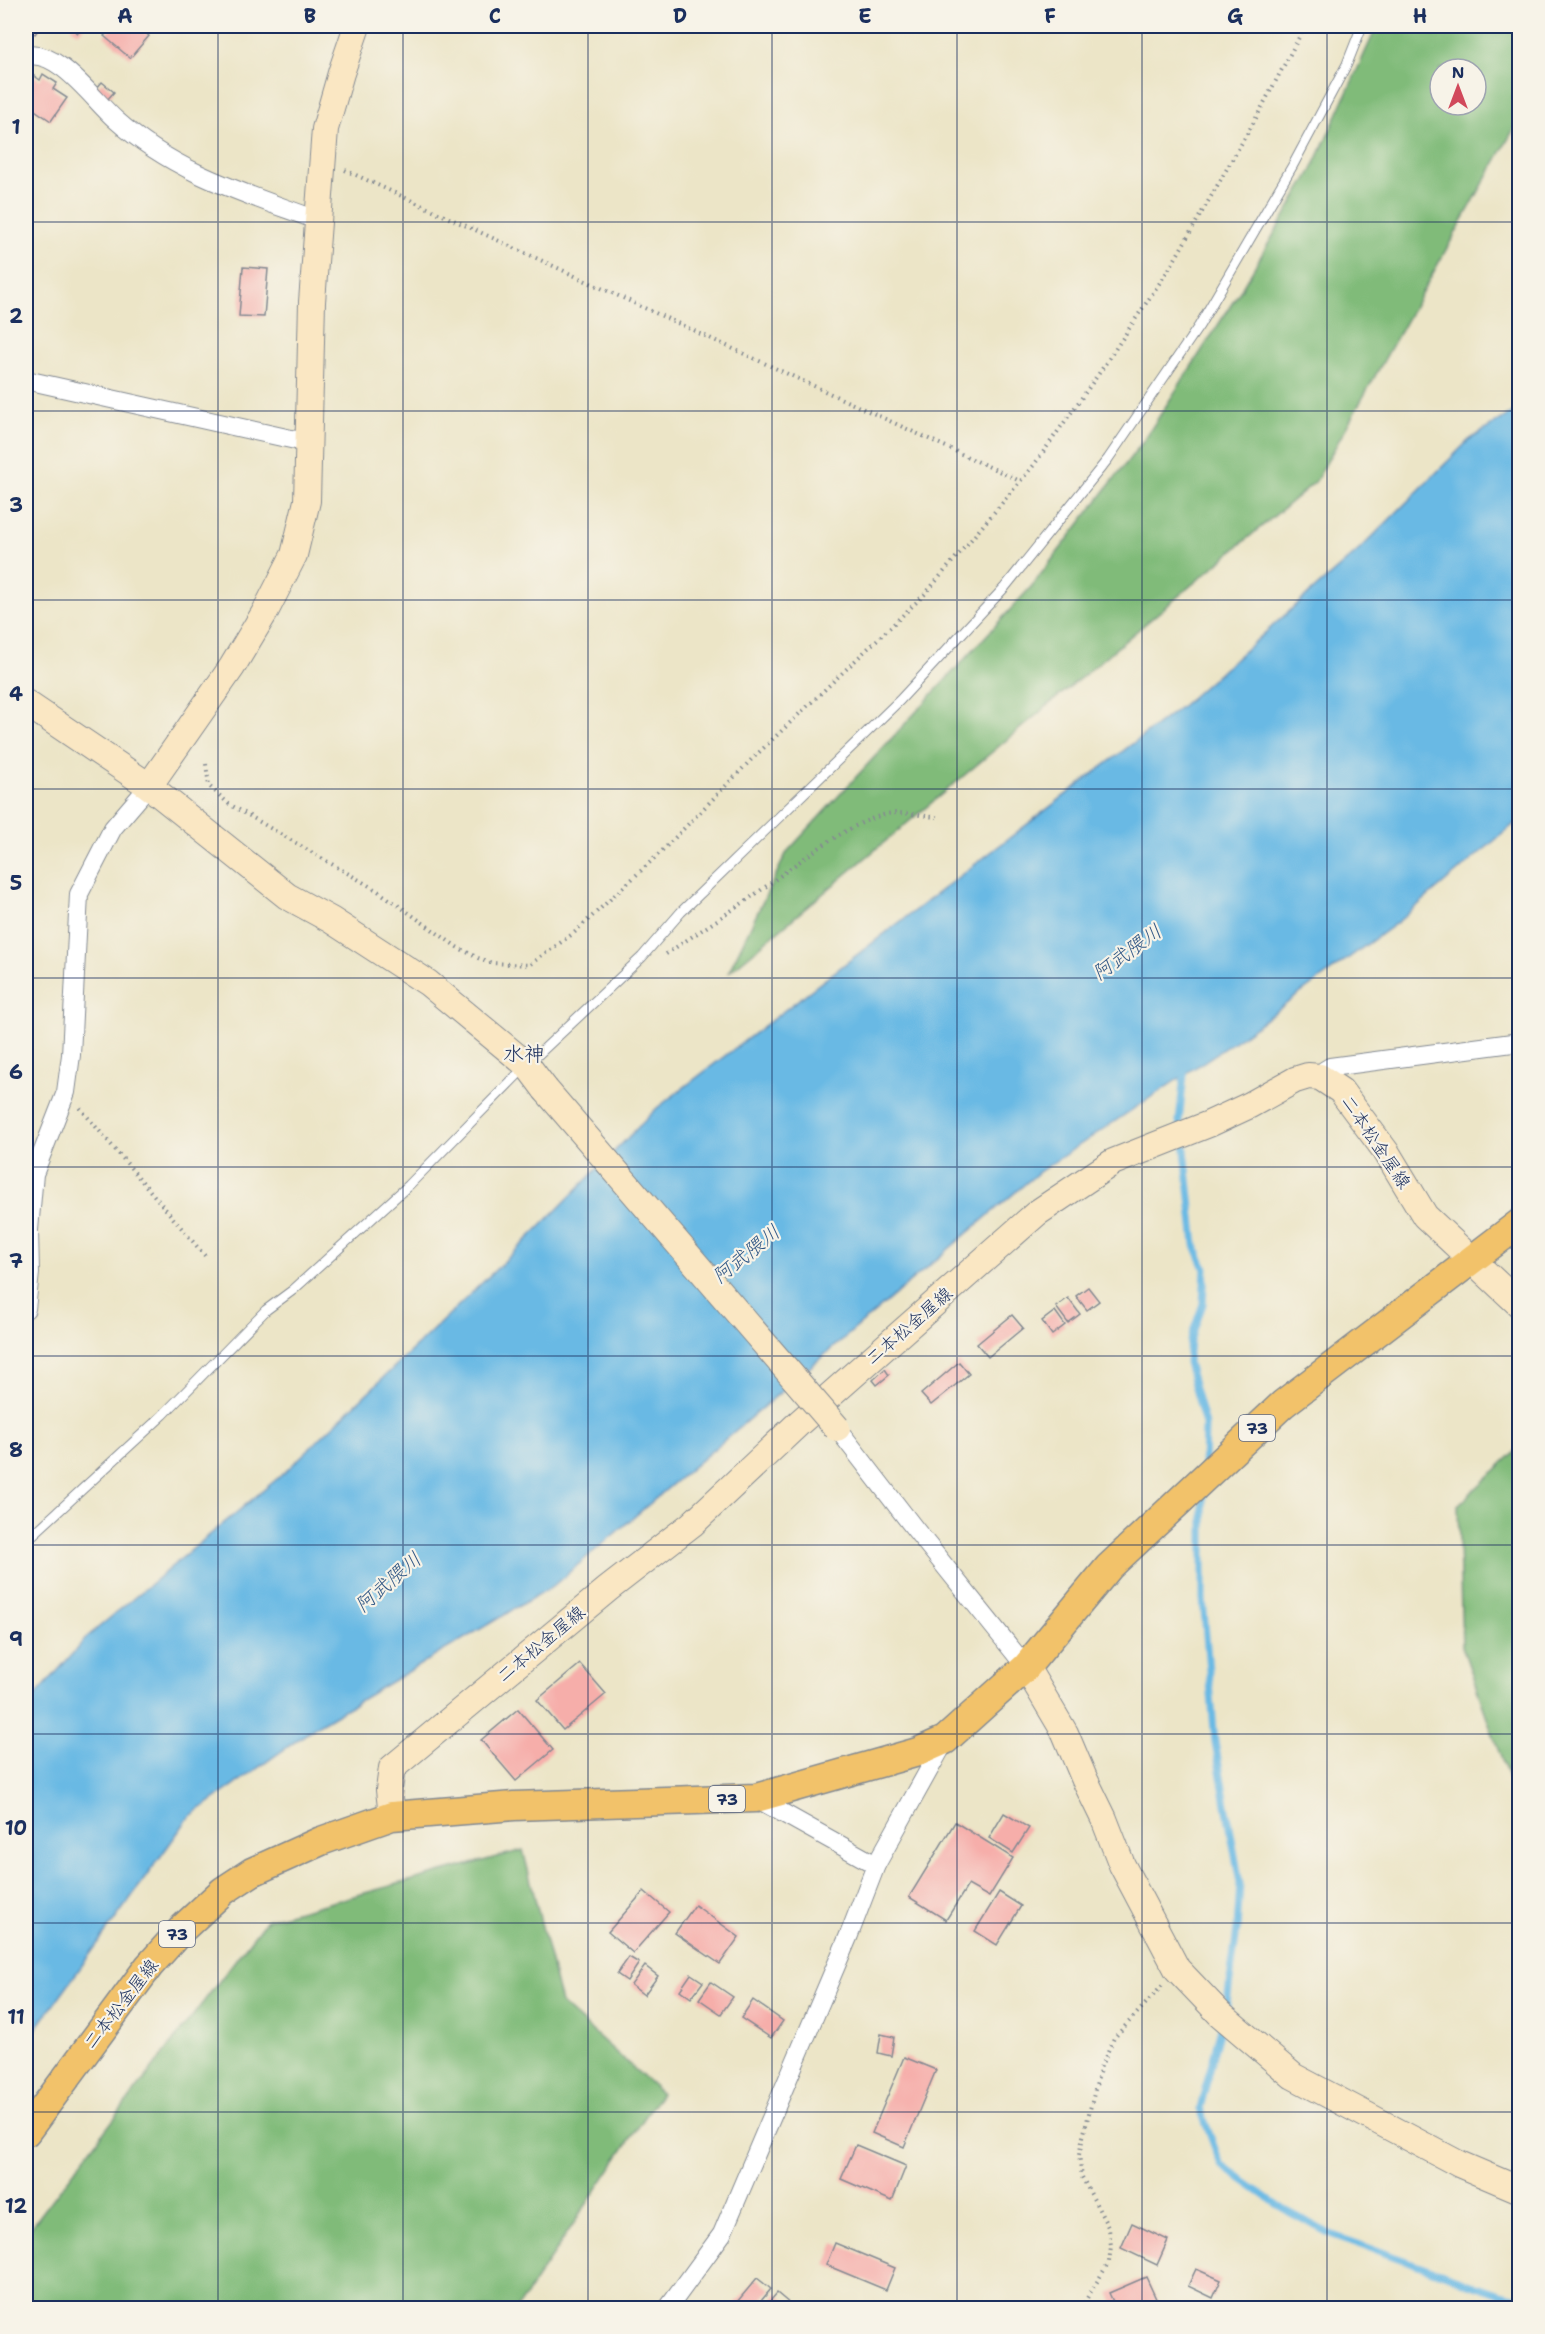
<svg xmlns="http://www.w3.org/2000/svg" width="1545" height="2334" viewBox="0 0 1545 2334" font-family="'Shantell Sans','Klee One',sans-serif">
	<style>
		.forest { fill: #80bb79; stroke: #4e756c; stroke-width: 1.5; fill-rule: evenodd }
		.water { fill: #69b9e4; stroke: #4274a1; stroke-width: 1.5 }
		.lines { fill: none; stroke-linecap: round; stroke-linejoin: round }
		.stream { stroke: #69b9e4; stroke-width: 7 }
		.building { fill: #f6aeaa }
		.lane-casing { stroke: #848a92; stroke-width: 11 }
		.street-casing { stroke: #848a92; stroke-width: 20 }
		.secondary-casing { stroke: #848a92; stroke-width: 28 }
		.primary-casing { stroke: #848a92; stroke-width: 31 }
		.path { stroke: #848a92; stroke-width: 4; stroke-dasharray: 1.5 4.5; stroke-linecap: butt }
		.lane { stroke: #fff; stroke-width: 9 }
		.street { stroke: #fff; stroke-width: 18 }
		.secondary { stroke: #fae7c3; stroke-width: 26 }
		.primary { stroke: #f2c26a; stroke-width: 28 }
		.secondary-bridge-casing { stroke: #848a92; stroke-width: 28; stroke-linecap: butt }
		.secondary-bridge { stroke: #fae7c3; stroke-width: 26 }
		.grid { fill: none; stroke: #1b2f5e; stroke-width: 1.5; stroke-opacity: 0.55 }
		.labels { text-anchor: middle; stroke-width: 4.5; stroke-linejoin: round; paint-order: stroke }
		.shield { fill: #f7f3e8; stroke: #5d6a87; stroke-width: 1.5 }
		.shield-label { font-size: 16px; font-weight: bold; fill: #1b2f5e }
		.street-label { font-size: 18px; fill: #1b2f5e; stroke: #f7f3e8 }
		.water-label { font-size: 20px; font-style: italic; fill: #325886; stroke: #f7f3e8 }
		.quarter-label { font-size: 21px; fill: #1b2f5e; stroke: #f7f3e8 }
		.neatline { fill: none; stroke: #1b2f5e; stroke-width: 2 }
		.grid-label { font-size: 20px; text-anchor: middle; font-weight: bold; fill: #1b2f5e }
	</style>
	<rect width="100%" height="100%" fill="#f7f3e8"/>
	<filter id="ink" filterUnits="userSpaceOnUse"><feTurbulence type="fractalNoise" baseFrequency=".0167" numOctaves="2"/><feDisplacementMap in="SourceGraphic" scale="12" xChannelSelector="R" yChannelSelector="G"/><feConvolveMatrix kernelMatrix="1 2 1 2 8 2 1 2 1" color-interpolation-filters="sRGB"/></filter>
	<filter id="wash" filterUnits="userSpaceOnUse"><feTurbulence type="fractalNoise" baseFrequency=".008" numOctaves="4" result="noise"/><feDisplacementMap in="SourceGraphic" scale="24" xChannelSelector="R" yChannelSelector="G"/><feGaussianBlur stdDeviation="1.35" result="paint"/><feColorMatrix in="noise" values="0 0 0 0 0 0 0 0 0 0 0 0 0 0 0 0 0 1.4 0 .05"/><feComposite in="paint" operator="in"/></filter>
	<g filter="url(#wash)">
		<rect width="100%" height="100%" fill="#ece5c7"/>
		<!-- forest -->
		<g class="forest">
			<path d="M1377,26H1519V120L1316,481L728,973L787,852L1031,587L1144,440L1242,288L1312,170ZM1440,69H1476V105H1440Z"/>
			<polygon points="1519,1448 1519,1809 1462,1646 1458,1505"/>
			<polygon points="523,1850 561,2003 661,2093 517,2308 26,2308 26,2234 266,1920"/>
		</g>
		<!-- water -->
		<polygon class="water" points="1519,408 1519,820 1399,921 1241,1037 1039,1172 553,1586 320,1724 189,1817 26,2043 26,1707 87,1637 284,1473 536,1231 657,1108 1183,705 1359,550 1469,440"/>
		<g class="lines">
			<!-- stream -->
			<g class="stream">
				<polyline points="1181,1130 1179,1121 1185,1066"/>
				<polyline points="1184,1141 1195,1245 1205,1269 1203,1304 1190,1341 1188,1362 1205,1425 1204,1468"/>
				<polyline points="1203,1491 1203,1599 1215,1742 1240,1884 1237,1929 1226,2010"/>
				<polyline points="1222,2024 1200,2108 1221,2165 1285,2210 1330,2234 1500,2294 1520,2298"/>
			</g>
		</g>
		<g id="blocks">
			<!-- building -->
			<g class="building">
				<polygon points="26,26 41,26 35,34 26,28"/>
				<polygon points="73,26 85,26 78,33 71,28"/>
				<polygon points="113,26 138,26 149,36 130,58 104,36"/>
				<polygon points="26,70 40,80 43,74 57,83 53,89 67,98 51,121 26,104"/>
				<polygon points="102,82 114,92 107,100 95,90"/>
				<polygon points="243,267 268,269 264,317 239,316"/>
				<polygon points="1088,1287 1099,1301 1087,1310 1076,1296"/>
				<polygon points="1068,1298 1080,1314 1068,1323 1056,1307"/>
				<polygon points="1055,1311 1065,1325 1052,1335 1042,1321"/>
				<polygon points="1012,1315 1023,1328 988,1357 977,1344"/>
				<polygon points="959,1362 969,1374 931,1405 921,1394"/>
				<polygon points="885,1369 889,1375 877,1385 873,1380"/>
				<polygon points="580,1664 606,1694 563,1730 537,1700"/>
				<polygon points="518,1709 553,1750 516,1781 481,1740"/>
				<polygon points="1004,1813 1029,1828 1013,1853 989,1838"/>
				<polygon points="955,1822 1013,1858 989,1897 968,1885 946,1920 909,1897"/>
				<polygon points="644,1891 669,1912 633,1953 608,1932"/>
				<polygon points="999,1892 1021,1906 997,1945 975,1931"/>
				<polygon points="695,1905 739,1937 720,1964 675,1933"/>
				<polygon points="629,1957 639,1963 627,1981 617,1974"/>
				<polygon points="645,1966 658,1976 644,1995 631,1985"/>
				<polygon points="691,1974 703,1982 691,1998 680,1990"/>
				<polygon points="711,1982 733,1997 721,2014 699,1999"/>
				<polygon points="753,2000 783,2021 771,2038 741,2018"/>
				<polygon points="881,2034 894,2037 891,2056 878,2053"/>
				<polygon points="904,2057 936,2070 904,2147 872,2133"/>
				<polygon points="856,2145 906,2166 892,2201 841,2179"/>
				<polygon points="1132,2223 1168,2240 1157,2265 1121,2248"/>
				<polygon points="835,2243 895,2268 886,2290 826,2265"/>
				<polygon points="1196,2269 1221,2280 1213,2298 1188,2286"/>
				<polygon points="1146,2277 1158,2303 1145,2308 1116,2308 1109,2293"/>
				<polygon points="757,2278 771,2289 755,2308 732,2308"/>
				<polygon points="777,2293 790,2304 786,2308 764,2308"/>
			</g>
		</g>
	</g>
	<g filter="url(#ink)">
		<use href="#blocks" fill-opacity="0" stroke="#848a92" stroke-width="1.5"/>
		<g class="lines">
			<!-- lane casing -->
			<g class="lane-casing">
				<polyline id="lane" points="26,1541 163,1415 266,1310 293,1290 409,1185 527,1065 642,957 681,912 900,700 1005,587 1108,459 1199,326 1293,165 1347,64 1362,26"/>
			</g>
			<!-- street casing -->
			<g class="street-casing">
				<g id="street">
					<path d="M26,56C59,49 93,100 116,120C175,173 244,193 317,220"/>
					<polyline points="26,380 309,443"/>
					<polyline points="1320,1077 1325,1070 1330,1067 1520,1042"/>
					<polyline points="26,1309 30,1273 29,1230 34,1174 66,1092 71,1055 79,894 113,828 149,786"/>
					<polyline points="837,1428 915,1529 1026,1667"/>
					<polyline points="756,1798 876,1865"/>
					<polyline points="668,2308 722,2234 849,1935 876,1865 945,1741"/>
				</g>
			</g>
			<!-- secondary casing -->
			<g class="secondary-casing">
				<g id="secondary">
					<polyline points="26,703 149,786 287,896 331,920 428,983 527,1065 545,1089"/>
					<polyline points="149,786 232,667 265,612 294,555 307,501 312,302 325,129 341,73 357,26"/>
					<polyline points="1026,1667 1065,1733 1084,1778 1104,1819 1122,1865 1177,1969 1220,2014 1293,2076 1459,2164 1520,2190"/>
					<polyline points="392,1816 389,1790 392,1768 608,1589 692,1524 799,1423 1037,1213 1113,1162 1209,1124 1250,1105 1295,1080 1308,1076 1320,1077 1341,1091 1387,1153 1425,1216 1520,1305"/>
				</g>
			</g>
			<!-- primary casing -->
			<g class="primary-casing">
				<polyline id="primary" points="26,2132 149,1966 183,1928 223,1891 252,1872 321,1841 392,1816 514,1806 756,1798 918,1752 945,1740 1026,1667 1109,1567 1283,1404 1520,1223"/>
			</g>
			<!-- path -->
			<g class="path">
				<polyline points="345,170 1020,481"/>
				<polyline points="206,764 209,786 229,804 378,891 457,947 478,958 492,963 529,965 574,933 660,853 751,760 926,593 1034,465 1100,372 1171,266 1255,120 1305,26"/>
				<path d="M666,954C694,935 722,917 750,898C787,872 843,824 887,814C902,811 921,816 937,817"/>
				<polyline points="80,1108 206,1257"/>
				<polyline points="1081,2308 1109,2262 1111,2246 1109,2229 1082,2177 1079,2155 1083,2137 1101,2066 1114,2038 1163,1985"/>
			</g>
			<!-- lane -->
			<use href="#lane" class="lane"/>
			<!-- street -->
			<use href="#street" class="street"/>
			<!-- secondary -->
			<use href="#secondary" class="secondary"/>
			<!-- primary -->
			<use href="#primary" class="primary"/>
			<!-- secondary-bridge casing -->
			<g class="secondary-bridge-casing">
				<polyline id="secondary-bridge" points="545,1089 837,1428"/>
			</g>
			<!-- secondary-bridge -->
			<use href="#secondary-bridge" class="secondary-bridge"/>
		</g>
	</g>
	<!-- grid -->
	<path class="grid" d="M218,26V2308M403,26V2308M588,26V2308M772,26V2308M957,26V2308M1142,26V2308M1327,26V2308M26,222H1520M26,411H1520M26,600H1520M26,789H1520M26,978H1520M26,1167H1520M26,1356H1520M26,1545H1520M26,1734H1520M26,1923H1520M26,2112H1520"/>
	<g class="labels">
		<!-- shield labels -->
		<g class="shield">
			<rect x="1239" y="1415" width="36" height="26" rx="4.5"/>
			<rect x="709" y="1786" width="36" height="26" rx="4.5"/>
			<rect x="159" y="1921" width="36" height="26" rx="4.5"/>
		</g>
		<g class="shield-label">
			<text x="1257" y="1434">73</text>
			<text x="727" y="1805">73</text>
			<text x="177" y="1940">73</text>
		</g>
		<!-- street labels -->
		<g class="street-label">
			<text transform="translate(1376 1142) rotate(56)" y="6">二本松金屋線</text>
			<text transform="translate(909 1326) rotate(-41)" y="6">二本松金屋線</text>
			<text transform="translate(541 1644) rotate(-40)" y="6">二本松金屋線</text>
			<text transform="translate(121 2004) rotate(-52)" y="6">二本松金屋線</text>
		</g>
		<!-- water labels -->
		<g class="water-label">
			<text transform="translate(1127 952) rotate(-36)" y="7">阿武隈川</text>
			<text transform="translate(746 1254) rotate(-39)" y="7">阿武隈川</text>
			<text transform="translate(388 1582) rotate(-41)" y="7">阿武隈川</text>
		</g>
		<!-- quarter labels -->
		<g class="quarter-label">
			<text x="524" y="1061">水神</text>
		</g>
	</g>
	<!-- margin -->
	<rect width="1545" height="2334" fill="none" stroke="#f7f3e8" stroke-width="66"/>
	<!-- north arrow -->
	<g transform="translate(1458 87)"><circle r="28" fill="#f7f3e8" stroke="#9fa5b1" stroke-width="1.5"/>
	<path d="M0-4.5L10 22L0 15L-10 22Z" fill="#d1495b"/>
	<text y="-9" font-size="16" font-weight="bold" text-anchor="middle" fill="#1b2f5e">N</text>
	</g>
	<rect x="33" y="33" width="1479" height="2268" class="neatline"/>
	<g class="grid-label">
		<text x="125" y="23">A</text>
		<text x="310" y="23">B</text>
		<text x="495" y="23">C</text>
		<text x="680" y="23">D</text>
		<text x="865" y="23">E</text>
		<text x="1050" y="23">F</text>
		<text x="1235" y="23">G</text>
		<text x="1420" y="23">H</text>
		<text x="16" y="134">1</text>
		<text x="16" y="323">2</text>
		<text x="16" y="512">3</text>
		<text x="16" y="701">4</text>
		<text x="16" y="890">5</text>
		<text x="16" y="1079">6</text>
		<text x="16" y="1268">7</text>
		<text x="16" y="1457">8</text>
		<text x="16" y="1646">9</text>
		<text x="16" y="1835">10</text>
		<text x="16" y="2024">11</text>
		<text x="16" y="2213">12</text>
	</g>
</svg>
